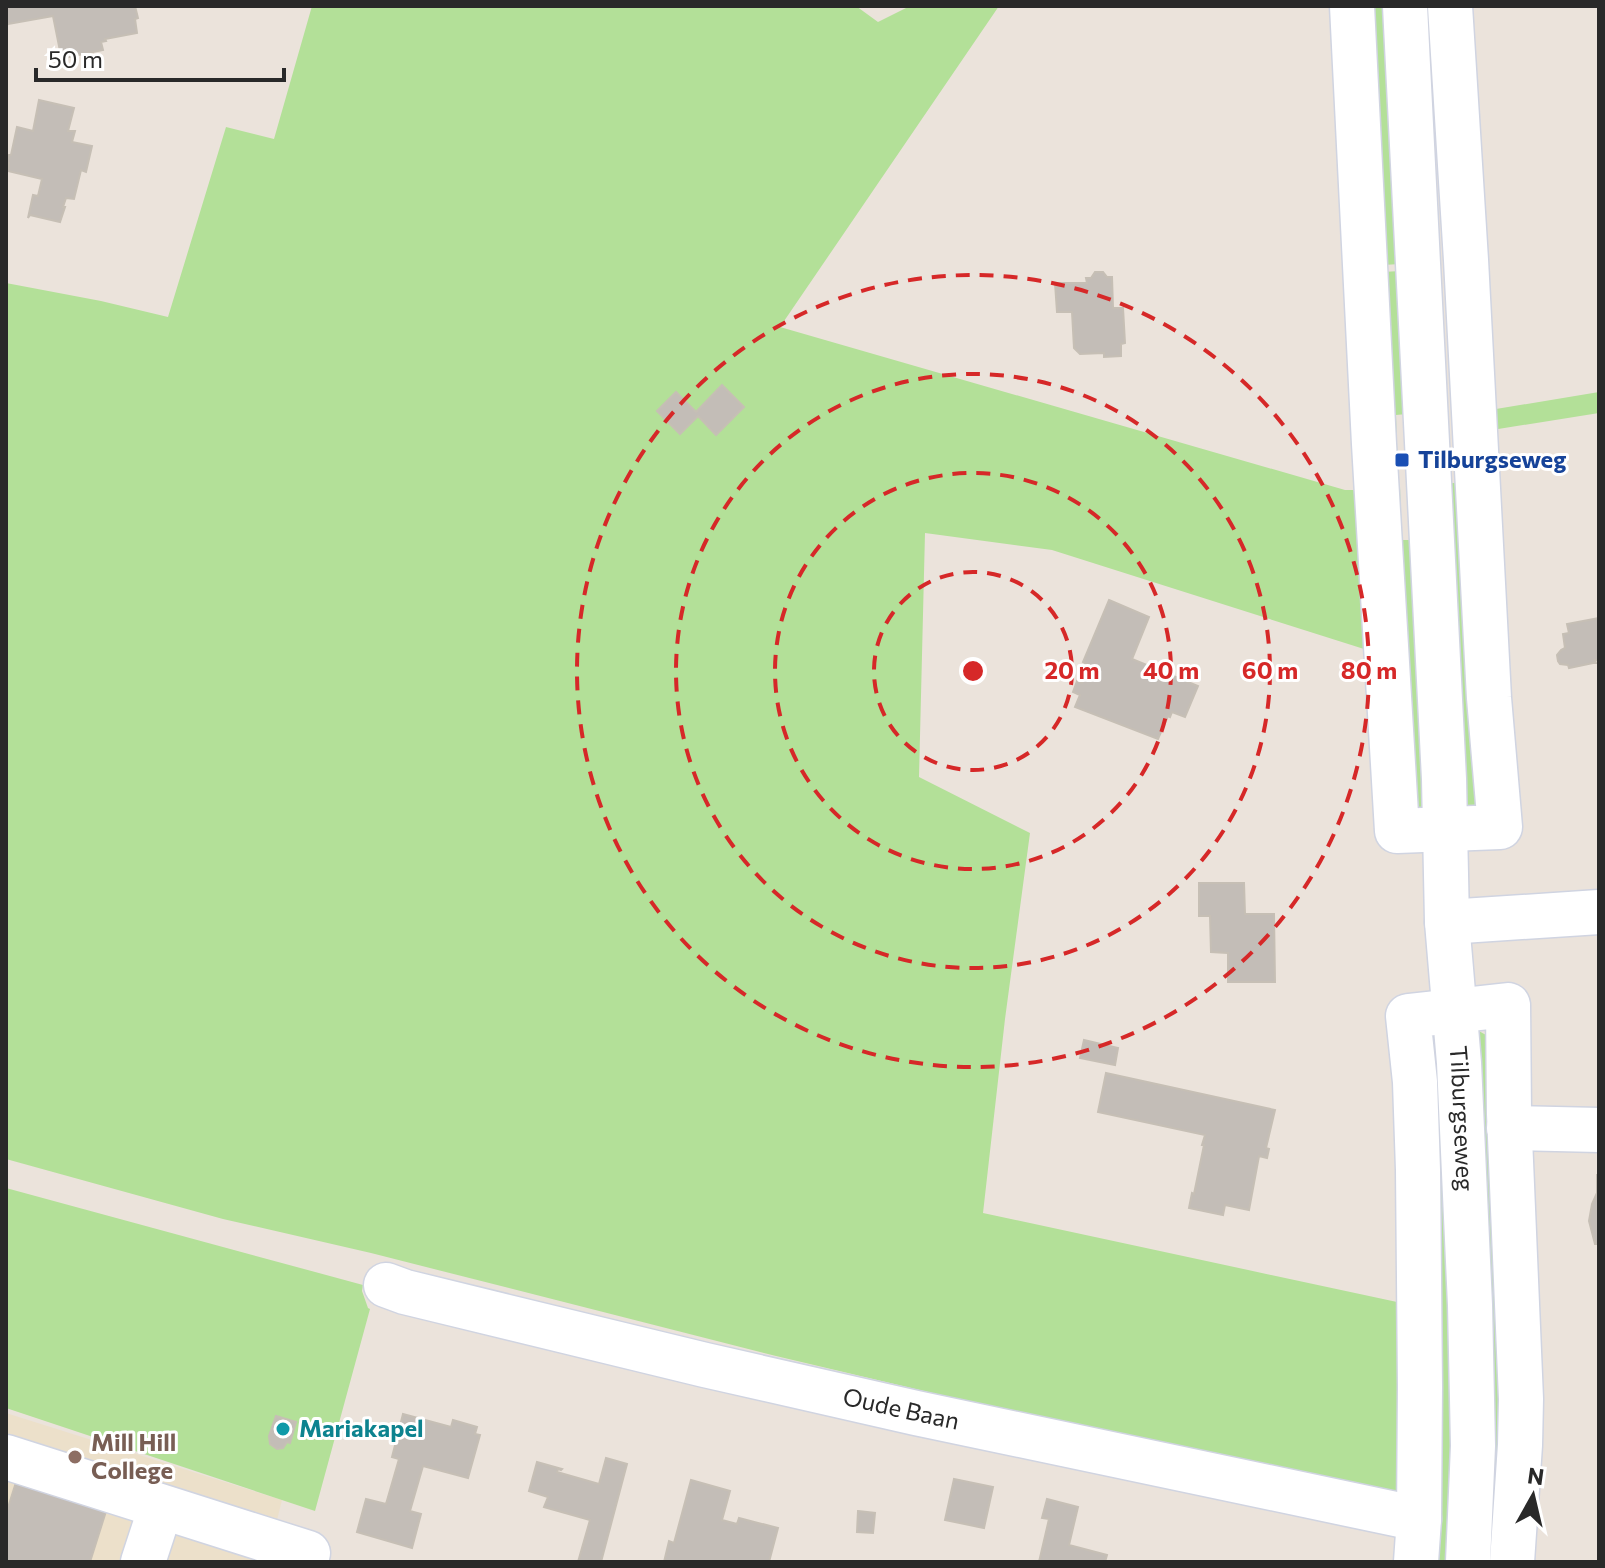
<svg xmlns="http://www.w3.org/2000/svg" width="1605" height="1568" viewBox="0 0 1605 1568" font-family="Commissioner,sans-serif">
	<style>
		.education { fill: #ece0ca }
		.green { fill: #b3e098 }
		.building { fill: #c3bdb7; stroke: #c6bfb5; stroke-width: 2 }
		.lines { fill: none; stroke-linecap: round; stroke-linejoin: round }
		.minor-casing { stroke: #d0d4e1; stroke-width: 47 }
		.minor { stroke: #fff; stroke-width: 44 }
		.ring { fill: none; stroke: #d62828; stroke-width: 4; stroke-dasharray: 14 10 }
		.transit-dot { fill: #1a4fb4; stroke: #fff; stroke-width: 3 }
		.culture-dot { fill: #0f9aa8; stroke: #fff; stroke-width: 3 }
		.education-dot { fill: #8d6e63; stroke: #fff; stroke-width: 3 }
		.labels { text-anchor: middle; stroke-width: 6; stroke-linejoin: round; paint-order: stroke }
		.transit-label { font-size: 24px; font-weight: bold; fill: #164399; stroke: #fff; text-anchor: start }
		.street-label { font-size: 24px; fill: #292929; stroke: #fff }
		.culture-label { font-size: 24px; font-weight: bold; fill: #0d838f; stroke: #fff; text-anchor: start }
		.education-label { font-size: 24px; font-weight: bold; fill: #785e54; stroke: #fff; text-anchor: start }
		.centre { fill: #d62828; stroke: #fff; stroke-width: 4 }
		.ring-label { font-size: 24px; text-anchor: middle; font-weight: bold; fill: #d62828; stroke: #fff; stroke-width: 6; stroke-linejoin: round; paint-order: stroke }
	</style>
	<rect width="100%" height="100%" fill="#ebe3db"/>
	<!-- education -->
	<polygon class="education" points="6,1413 282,1500 277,1520 294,1534 285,1562 6,1562"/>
	<!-- green -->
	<g class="green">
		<polygon points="312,6 856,6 878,22 910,6 999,6 780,327 1345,490 1356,490 1364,649 1052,550 925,533 919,777 1030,833 1005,1019 983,1213 1397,1302 1400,1396 1399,1497 1105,1434 776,1356 371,1253 223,1219 6,1159 6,283 101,301 168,317 226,127 274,139"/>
		<polygon points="1369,6 1387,6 1400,264 1383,265"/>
		<polygon points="1400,271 1407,414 1396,415 1398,473 1385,474 1383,272"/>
		<polygon points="1599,392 1599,413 1492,430 1490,410"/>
		<polygon points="1460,482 1480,806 1465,812 1447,484"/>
		<polygon points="1400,487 1402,540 1414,540 1428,811 1418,813 1386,488"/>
		<polygon points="1477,1030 1495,1040 1503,1342 1495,1562 1485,1562"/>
		<polygon points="1437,1033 1455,1384 1451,1562 1434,1562 1425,1039"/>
		<polygon points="6,1188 363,1285 362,1291 368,1308 370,1309 315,1511 6,1408"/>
	</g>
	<!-- building -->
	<g class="building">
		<polygon points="7,6 135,6 138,18 135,19 137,33 105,39 106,41 101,42 103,50 88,53 88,55 83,56 83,54 64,58 62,50 60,51 53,16 8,24 6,26"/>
		<polygon points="39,100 74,108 68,131 75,131 72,142 92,146 86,172 81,170 74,199 66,198 63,207 65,207 60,222 30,215 28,218 33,195 38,196 42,179 8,171 9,163 7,163 9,155 11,155 17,127 33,131"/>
		<polygon points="1095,272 1103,272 1107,277 1112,277 1113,308 1123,308 1125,343 1121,344 1121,356 1104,357 1104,353 1080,354 1074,348 1072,312 1057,312 1055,283 1087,283 1086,278 1091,278"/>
		<polygon points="722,385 744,407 716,435 698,416 680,434 657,411 676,392 696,412"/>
		<polygon points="1109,600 1149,617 1132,659 1198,686 1185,717 1172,712 1170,717 1168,716 1158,739 1075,707 1080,695 1073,692 1077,681 1082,683 1089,665 1083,662"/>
		<polygon points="1599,618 1599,660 1595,660 1596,663 1593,663 1569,668 1568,665 1560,664 1558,661 1557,655 1561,650 1565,648 1563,634 1569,633 1567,624"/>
		<polygon points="1199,883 1244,883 1245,914 1274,914 1275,982 1228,982 1228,953 1211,952 1210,916 1199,916"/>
		<polygon points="1084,1040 1118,1048 1115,1065 1080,1058"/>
		<polygon points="1106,1073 1275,1110 1266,1148 1269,1149 1267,1158 1259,1156 1249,1210 1225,1205 1223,1215 1189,1208 1192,1193 1194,1194 1204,1145 1202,1145 1205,1135 1098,1112"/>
		<polygon points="1597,1175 1599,1175 1599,1244 1595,1244 1589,1221 1592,1204 1597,1193"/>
		<polygon points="403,1414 451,1427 453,1420 477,1427 475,1434 480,1435 468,1478 423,1466 410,1511 421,1514 412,1548 357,1532 366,1499 386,1504 399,1459 392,1457"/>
		<polygon points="276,1416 296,1422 290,1443 287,1442 283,1448 277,1449 270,1444 269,1436"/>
		<polygon points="606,1458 627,1464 601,1562 578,1562 590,1520 544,1507 548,1497 529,1491 537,1462 562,1469 561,1470 558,1469 557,1472 599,1484"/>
		<polygon points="18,1476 108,1505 90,1562 6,1562 6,1514"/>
		<polygon points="954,1479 993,1487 984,1528 945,1520"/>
		<polygon points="691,1480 730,1491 722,1520 737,1524 739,1518 778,1528 769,1562 664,1562 669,1541 674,1543"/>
		<polygon points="1047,1499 1078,1507 1069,1545 1107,1555 1105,1562 1039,1562 1049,1519 1042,1518"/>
		<polygon points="858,1511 875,1513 873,1533 857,1532"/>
	</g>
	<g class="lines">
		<!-- minor casing -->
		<g class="minor-casing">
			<g id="minor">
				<polyline points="1352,6 1374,444 1397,831 1500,827 1489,698 1466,260 1450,6"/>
				<path id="s1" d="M1405,6L1444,779L1447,922L1459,1063L1470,1305L1473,1446L1468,1562"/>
				<polyline points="1447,922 1599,912"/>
				<polyline points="1509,1128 1599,1130"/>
				<path id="s2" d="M386,1285L405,1292L705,1365L916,1413L1419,1519"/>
				<polyline points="6,1457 308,1553"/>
				<polyline points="143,1562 161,1507"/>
				<polyline points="1416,1562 1419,1519 1420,1387 1418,1170 1415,1082 1408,1016 1508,1005 1509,1114 1521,1399 1520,1445 1512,1562"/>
			</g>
		</g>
		<!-- minor -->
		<use href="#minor" class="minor"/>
	</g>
	<!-- distance rings -->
	<g class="ring">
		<circle cx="973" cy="671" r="99"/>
		<circle cx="973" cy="671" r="198"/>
		<circle cx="973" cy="671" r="297"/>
		<circle cx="973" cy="671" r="396"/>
	</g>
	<!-- markers -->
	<rect class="transit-dot" x="1394" y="452" width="16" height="16" rx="4"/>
	<circle class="culture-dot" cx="283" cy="1429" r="8"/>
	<circle class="education-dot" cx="75" cy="1457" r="8"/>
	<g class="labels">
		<!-- transit labels -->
		<g class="transit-label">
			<text x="1418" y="468">Tilburgseweg</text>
		</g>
		<!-- street labels -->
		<g class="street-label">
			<text dy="8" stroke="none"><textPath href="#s1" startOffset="1114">Tilburgseweg</textPath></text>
			<text dy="8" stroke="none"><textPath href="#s2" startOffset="530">Oude Baan</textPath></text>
		</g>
		<!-- culture labels -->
		<g class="culture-label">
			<text x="299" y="1437">Mariakapel</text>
		</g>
		<!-- education labels -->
		<g class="education-label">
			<text x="91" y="1451">Mill Hill<tspan x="91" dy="28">College</tspan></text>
		</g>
	</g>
	<circle cx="973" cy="671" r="12" class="centre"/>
	<g class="ring-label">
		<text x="1072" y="679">20 m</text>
		<text x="1171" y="679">40 m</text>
		<text x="1270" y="679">60 m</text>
		<text x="1369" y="679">80 m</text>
	</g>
	<!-- border -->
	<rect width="1605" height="1568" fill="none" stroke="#292929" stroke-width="16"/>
	<!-- north arrow -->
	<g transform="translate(1533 1496) rotate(8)" stroke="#ffffff" stroke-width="6" paint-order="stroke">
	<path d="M0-6L14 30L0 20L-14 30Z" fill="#292929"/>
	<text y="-12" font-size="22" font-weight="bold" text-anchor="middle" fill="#292929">N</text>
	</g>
	<!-- scale -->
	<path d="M36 68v12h248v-12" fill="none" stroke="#292929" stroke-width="4"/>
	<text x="48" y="68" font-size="24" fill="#292929" stroke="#ffffff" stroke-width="6" paint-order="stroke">50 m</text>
</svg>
